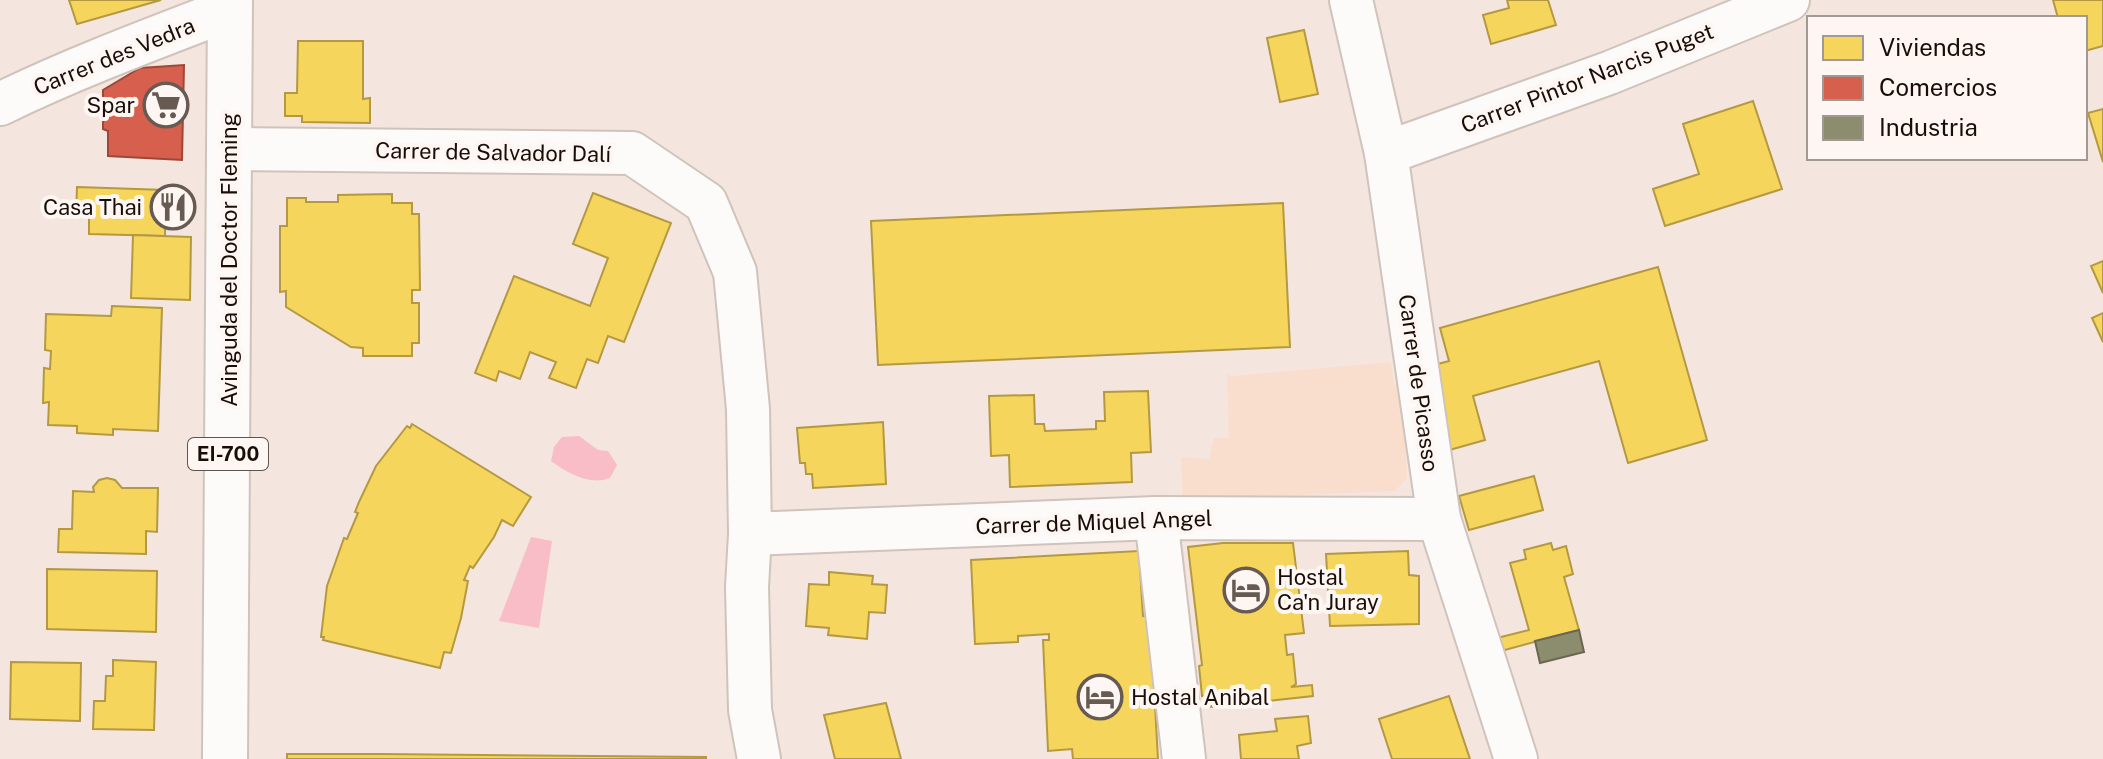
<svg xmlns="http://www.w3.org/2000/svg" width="2103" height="759" viewBox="0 0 2103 759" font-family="'Public Sans',sans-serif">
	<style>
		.built { fill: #fadecd }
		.water { fill: #f8bdc7 }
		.homes { fill: #f6d55c; stroke: #b49942; stroke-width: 2 }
		.shops { fill: #d6604d; stroke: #9d4738; stroke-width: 2 }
		.industry { fill: #8c8c6e; stroke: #6a664f; stroke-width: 2 }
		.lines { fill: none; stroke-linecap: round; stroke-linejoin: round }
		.minor-casing { stroke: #cfc3bb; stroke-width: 46 }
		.primary-casing { stroke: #cfc3bb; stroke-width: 48 }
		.minor { stroke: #fdfbfa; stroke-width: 42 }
		.primary { stroke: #fdfbfa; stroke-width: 44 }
		.labels { text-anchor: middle; stroke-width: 8; stroke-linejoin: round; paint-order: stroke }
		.shield { fill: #fdf6f2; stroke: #5d544e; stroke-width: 2 }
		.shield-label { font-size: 20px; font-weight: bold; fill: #190e07 }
		.street-label { font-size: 22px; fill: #190e07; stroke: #fdf6f2 }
		.poi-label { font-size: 22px; fill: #190e07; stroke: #fdf6f2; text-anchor: end }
	</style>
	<rect width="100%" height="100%" fill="#f4e6de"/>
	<!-- built -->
	<polygon class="built" points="1391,362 1394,385 1403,383 1407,478 1395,491 1183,500 1181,457 1209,459 1214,438 1229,438 1227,374 1232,376"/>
	<!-- water -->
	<g class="water">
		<path d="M579,436L598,450L608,451L617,465L610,478C590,486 567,473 551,461L554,447L562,437Z"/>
		<polygon points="531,537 552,541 539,628 499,621"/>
	</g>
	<!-- homes -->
	<g class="homes">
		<polygon points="69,0 161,0 77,24"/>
		<polygon points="1507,0 1548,0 1556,25 1491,44 1483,15 1509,8"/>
		<polygon points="2053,0 2103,0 2103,46 2085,51 2085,18 2058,18"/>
		<polygon points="1304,30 1318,94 1280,102 1267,38"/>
		<polygon points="298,41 363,41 363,99 370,98 370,123 302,122 302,116 285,116 285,93 297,93"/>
		<polygon points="1753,101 1782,189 1665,226 1653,189 1699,174 1683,124"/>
		<polygon points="2103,109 2103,162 2088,113"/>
		<polygon points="77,187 166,190 165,236 89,234 89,215 76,215"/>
		<polygon points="593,193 671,223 624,342 608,336 598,363 587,359 576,388 549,378 556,362 530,352 520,379 499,371 496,381 475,373 514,276 590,306 608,258 573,244"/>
		<polygon points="392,194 392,203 412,203 412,214 419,214 420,290 412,290 412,303 419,303 419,343 412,343 412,356 363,356 363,348 351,347 286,307 286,291 280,292 280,226 287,226 287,198 306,198 306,202 338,202 338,195"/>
		<polygon points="1283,203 1290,347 878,365 871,221"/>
		<polygon points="133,235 191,237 190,300 131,298"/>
		<polygon points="2103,261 2103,293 2091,266"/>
		<polygon points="1658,267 1707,440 1628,463 1599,361 1473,396 1485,440 1446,451 1423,368 1449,361 1440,328"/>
		<polygon points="112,306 162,308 158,431 113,429 113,435 77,433 77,426 48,425 49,402 43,403 44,368 50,369 51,351 45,350 46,314 111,316"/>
		<polygon points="2103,313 2103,342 2092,318"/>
		<polygon points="1148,391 1151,452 1131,453 1132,482 1010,487 1009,455 991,456 989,396 1034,395 1035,424 1044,424 1045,431 1096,429 1096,421 1105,421 1104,392"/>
		<polygon points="883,422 886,484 813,488 812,474 806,474 805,463 800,463 797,428"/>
		<polygon points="412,424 531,497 513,526 502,520 494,537 473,568 470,566 464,580 468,581 461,618 451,653 444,652 440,668 323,640 324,637 321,637 327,586 344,538 347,539 358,513 355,512 359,502 376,466 407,426 410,428"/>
		<polygon points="1534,476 1543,510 1469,530 1459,496"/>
		<polygon points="107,478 115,480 122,488 158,488 157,532 146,531 146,554 58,552 59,529 72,529 73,491 94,492 93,487 99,480"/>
		<polygon points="1223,543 1293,543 1304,633 1285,635 1287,655 1293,654 1296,684 1291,687 1312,685 1313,696 1211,707 1209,695 1202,696 1199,666 1202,665 1188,547"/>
		<polygon points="1551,543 1553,550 1566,546 1573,574 1564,577 1579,630 1501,651 1497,638 1529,630 1510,563 1526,559 1524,550"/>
		<polygon points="1139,551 1143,616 1150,616 1158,759 1073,759 1072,749 1048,751 1043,640 1049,640 1049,634 1018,636 1018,642 975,644 971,560"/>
		<polygon points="1408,551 1409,575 1419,576 1419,624 1330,626 1326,554"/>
		<polygon points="47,569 157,571 156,632 47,629"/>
		<polygon points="829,572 873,576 872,584 887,585 885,613 869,612 867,639 828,635 829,628 806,626 809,584 829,585"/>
		<polygon points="113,660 156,662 154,730 93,729 94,701 105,701 106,676 113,676"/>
		<polygon points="11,662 81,663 80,721 10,719"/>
		<polygon points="1449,696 1470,759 1392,759 1379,719"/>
		<polygon points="886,703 901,759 835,759 824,715"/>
		<polygon points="1308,716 1311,743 1297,746 1299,759 1241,759 1239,735 1277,731 1275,719"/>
		<polygon points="287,754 381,754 706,757 706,759 287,759"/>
	</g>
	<!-- shops -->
	<polygon class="shops" points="184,65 182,160 108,156 108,131 103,129 103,90 140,68"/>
	<!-- industry -->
	<polygon class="industry" points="1579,630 1584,652 1540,663 1535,641"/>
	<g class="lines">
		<!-- minor casing -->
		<g class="minor-casing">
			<g id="minor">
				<polyline points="1351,0 1386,153 1439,519 1516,759"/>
				<path d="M0,104C74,68 152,39 230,9"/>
				<polyline points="229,149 632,153 706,203 735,272 748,409 750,534 747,587 750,710 759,759"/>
				<polyline points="1386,153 1609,73 1788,0"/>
				<polyline points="1156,518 1184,759"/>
				<polyline points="750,534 1156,518 1439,519"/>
			</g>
		</g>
		<!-- primary casing -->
		<g class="primary-casing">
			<polyline id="primary" points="225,759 230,0"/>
		</g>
		<!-- minor -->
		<use href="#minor" class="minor"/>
		<!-- primary -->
		<use href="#primary" class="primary"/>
	</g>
	<!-- icons -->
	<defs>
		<g id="supermarket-ring" transform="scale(2.3)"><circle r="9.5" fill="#fdf6f2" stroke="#665a52" stroke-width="1.5"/><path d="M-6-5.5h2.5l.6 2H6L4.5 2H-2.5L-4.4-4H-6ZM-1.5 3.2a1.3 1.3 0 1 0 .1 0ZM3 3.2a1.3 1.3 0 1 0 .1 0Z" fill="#665a52"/></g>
		<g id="restaurant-ring" transform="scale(2.3)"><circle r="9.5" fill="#fdf6f2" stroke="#665a52" stroke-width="1.5"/><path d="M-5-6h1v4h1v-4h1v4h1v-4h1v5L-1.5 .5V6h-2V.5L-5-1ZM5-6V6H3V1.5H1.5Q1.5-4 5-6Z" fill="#665a52"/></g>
		<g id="hotel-ring" transform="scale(2.3)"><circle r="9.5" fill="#fdf6f2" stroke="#665a52" stroke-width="1.5"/><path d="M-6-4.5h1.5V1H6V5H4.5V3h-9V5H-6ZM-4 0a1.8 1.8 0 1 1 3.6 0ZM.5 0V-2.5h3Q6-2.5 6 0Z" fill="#665a52"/></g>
	</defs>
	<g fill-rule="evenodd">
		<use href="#supermarket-ring" x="166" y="105"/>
		<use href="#restaurant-ring" x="173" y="207"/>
		<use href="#hotel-ring" x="1246" y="590"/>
		<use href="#hotel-ring" x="1100" y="697"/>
	</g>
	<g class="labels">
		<!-- shield labels -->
		<rect class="shield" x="188" y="438" width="80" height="32" rx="6"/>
		<g class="shield-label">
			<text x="228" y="461">EI-700</text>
		</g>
		<!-- street labels -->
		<g class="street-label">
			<text transform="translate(114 56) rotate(-22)" y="8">Carrer des Vedra</text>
			<text transform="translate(1587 78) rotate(-21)" y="8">Carrer Pintor Narcis Puget</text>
			<text transform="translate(493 152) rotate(1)" y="8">Carrer de Salvador Dalí</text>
			<text transform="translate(229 260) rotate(-90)" y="8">Avinguda del Doctor Fleming</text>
			<text transform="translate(1419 383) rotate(82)" y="8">Carrer de Picasso</text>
			<text transform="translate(1094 522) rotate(-2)" y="8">Carrer de Miquel Angel</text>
		</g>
		<!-- poi labels -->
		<g class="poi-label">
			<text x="135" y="113">Spar</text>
			<text x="142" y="215">Casa Thai</text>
			<text x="1277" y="585" text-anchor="start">Hostal<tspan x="1277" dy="25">Ca'n Juray</tspan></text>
			<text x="1131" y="705" text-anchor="start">Hostal Anibal</text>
		</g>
	</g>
	<!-- legend -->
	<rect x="1807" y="16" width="280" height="144" fill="#fdf6f2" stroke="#a29994" stroke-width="2"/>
	<rect x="1823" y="36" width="40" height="24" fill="#f6d55c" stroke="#a29994" stroke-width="2"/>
	<text x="1879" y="56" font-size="24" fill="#190e07">Viviendas</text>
	<rect x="1823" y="76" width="40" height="24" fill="#d6604d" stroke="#a29994" stroke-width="2"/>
	<text x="1879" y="96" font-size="24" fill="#190e07">Comercios</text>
	<rect x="1823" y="116" width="40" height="24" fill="#8c8c6e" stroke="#a29994" stroke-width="2"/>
	<text x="1879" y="136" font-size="24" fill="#190e07">Industria</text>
</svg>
